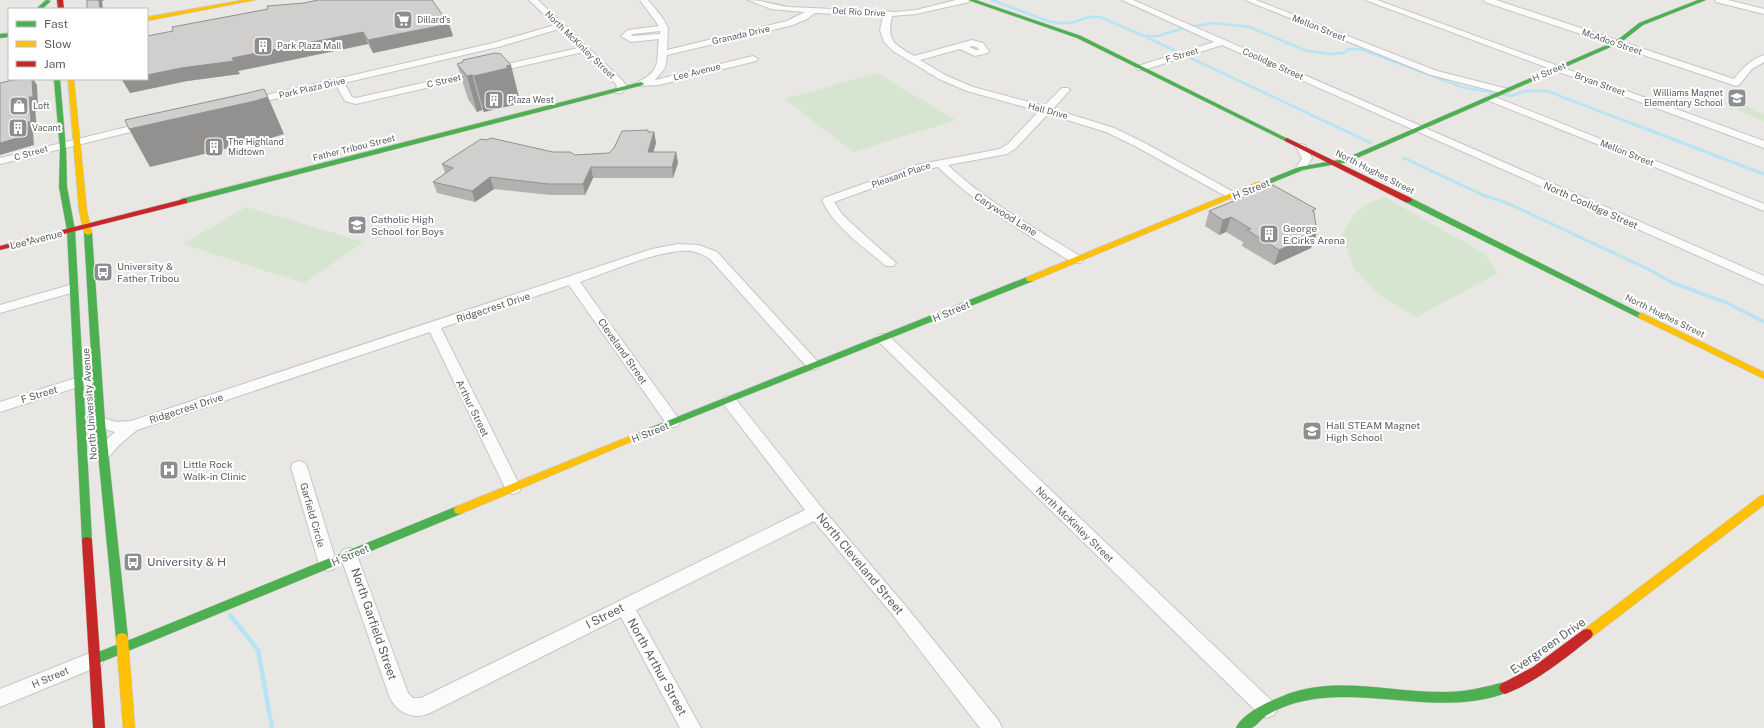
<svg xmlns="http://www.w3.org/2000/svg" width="1764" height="728" viewBox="0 0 1764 728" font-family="'Public Sans',sans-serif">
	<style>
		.green { fill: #d5e5cf }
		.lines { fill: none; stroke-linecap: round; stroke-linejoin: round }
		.stream-far3 { stroke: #b7e4f4; stroke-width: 2.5 }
		.stream-far2 { stroke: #b7e4f4; stroke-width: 3 }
		.stream-far1 { stroke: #b7e4f4; stroke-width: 3.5 }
		.stream { stroke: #b7e4f4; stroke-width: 4.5 }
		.street-casing { stroke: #c5c5c5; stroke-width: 2 }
		.fast-casing { stroke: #c4c4c3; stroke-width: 1 }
		.slow-casing { stroke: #c4c4c3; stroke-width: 1 }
		.jam-casing { stroke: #c4c4c3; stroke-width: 1 }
		.street { fill: #fcfbfb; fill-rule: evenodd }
		.fast { fill: #4caf50; fill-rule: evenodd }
		.slow { fill: #ffc107; fill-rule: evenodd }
		.jam { fill: #c62828; fill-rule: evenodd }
		.wall { fill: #b4b2b0 }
		.shaded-wall { fill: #929190 }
		.building { fill: #d1cfcd; stroke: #929190 }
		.labels { text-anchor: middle; stroke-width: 4; stroke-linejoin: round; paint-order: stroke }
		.far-street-label { font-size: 9px; fill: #5a5e61; stroke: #fff }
		.far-poi-label { font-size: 9px; fill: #5a5e61; stroke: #fff; text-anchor: start }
		.street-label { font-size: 10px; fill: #5a5e61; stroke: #fff }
		.poi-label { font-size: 10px; fill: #5a5e61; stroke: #fff; text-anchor: start }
		.near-poi-label { font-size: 12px; fill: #5a5e61; stroke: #fff; text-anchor: start }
		.near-street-label { font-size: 12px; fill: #5a5e61; stroke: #fff }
	</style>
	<rect width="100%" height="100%" fill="#e9e7e4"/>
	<!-- green -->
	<g class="green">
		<polygon points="877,73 956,120 853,152 785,99"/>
		<polygon points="1738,103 1754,109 1754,111 1764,113 1764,122 1728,105"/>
		<path d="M1384,197L1486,254L1497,274L1416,317L1378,294L1354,268L1342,234C1354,212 1359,206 1384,197Z"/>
		<polygon points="246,207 364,242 304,283 183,244"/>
	</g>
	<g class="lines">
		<!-- stream-far3 -->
		<g class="stream-far3">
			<polyline points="992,0 1048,21 1059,23 1071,23 1089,17 1100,17 1144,36 1158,36 1184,28 1214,23 1249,27 1307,51 1329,54 1344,53 1349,49 1360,49 1462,87 1495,93"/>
			<polyline points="1146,37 1335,126"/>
			<polyline points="1503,95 1511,96 1525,91 1547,91 1638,126"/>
		</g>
		<!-- stream-far2 -->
		<g class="stream-far2">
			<polyline points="1333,125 1371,143"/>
			<polyline points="1636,125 1764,174"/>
			<polyline points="1404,158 1483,195 1507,203 1650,270 1673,283"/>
		</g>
		<!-- stream-far1 -->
		<polyline class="stream-far1" points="1671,282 1727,303 1764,322"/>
		<!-- stream -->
		<polyline class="stream" points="230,615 258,650 272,728"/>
		<!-- street casing -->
		<g class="street-casing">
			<g id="street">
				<path d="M529,0H538L623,81L627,87L621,93H615L613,91L617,87L616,84L583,52L356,104L345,101L336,85L249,105L244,102L249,99L493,43L555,25ZM559,29L578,48L356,98L352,97L344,83L498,47Z"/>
				<path d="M640,0H648L662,17L668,28L667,50L787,21L805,12L771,9L748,0C762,0 775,5 789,7L896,12L916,10L956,0H970L969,2L916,14L892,16C886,41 894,44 914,56L972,40L983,43L989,51L988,53L975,56L960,49L920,60L945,75L973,87L1044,106L1062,88H1068L1070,90L1068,92L1053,109L1114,128L1143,142L1237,194L1239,196L1233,199L1229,198L1135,146L1106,132L1048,114L1016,148L1007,154L948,165C987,203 1036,228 1081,257L1083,260L1081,263H1073C1026,233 978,206 938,167L922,170L834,202L842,214L850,222L896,263L894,266H886C863,246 835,228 822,200L824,198L916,165L1000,149L1008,144L1039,111L967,91L939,79L893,51L884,42L880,30L883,16L815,13L807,19L793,25L667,55L665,68L655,80L753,56L758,59L756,61L659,85L638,86L636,84L638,82C662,70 656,62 659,39L631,42L621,36L628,30L659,26ZM660,31V34L631,36L633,34ZM972,46L977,47L979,50H976L969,47Z"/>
				<polygon points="1122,0 1133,0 1764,276 1764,285 1222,45 1144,70 1138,70 1136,68 1138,66 1214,42"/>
				<polygon points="1245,0 1256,0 1437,71 1508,89 1510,91 1505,94 1431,75"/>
				<polygon points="1365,0 1377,0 1764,141 1764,148"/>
				<path d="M1484,0H1496L1734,79C1742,69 1751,59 1764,55V62L1752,69L1739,85L1736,86L1485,2Z"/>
				<polygon points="1715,0 1728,0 1764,9 1764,14 1716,2"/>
				<polygon points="1490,95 1764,204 1764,211 1487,100 1485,98"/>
				<polygon points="147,122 151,123 152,125 151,127 0,164 0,158"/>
				<polygon points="1301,144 1305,145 1312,158 1305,170 1301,171 1296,168 1302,158 1296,147"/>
				<path d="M678,244L699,245L717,252L818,362L820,365L818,368L813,370L808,368L709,258C703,255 698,252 691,251C663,248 608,272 580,282L678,418L680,422L678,426L673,427L668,426L569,285L441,328L521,488L519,492L513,494L507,492L430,332L137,430L118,446L108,458L103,460L98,458L95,454L108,438L115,432L95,426L93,422L95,418L100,417L116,422L131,421L652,249Z"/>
				<polygon points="73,284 78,285 79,288 78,291 0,313 0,305"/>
				<polygon points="883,334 888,335 1274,703 1277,709 1274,715 1267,718 1260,715 878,341 876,338 878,335"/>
				<polygon points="79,377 84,379 86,382 84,385 0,412 0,402"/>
				<path d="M729,396L734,397L822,508L904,604L999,721L1002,728H980L892,614L814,521L636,610L701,728H680L621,617L430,713C414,720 398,714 390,698L340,555L343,550L349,548L355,550L408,693L413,698H421L805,510L724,405L722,401L724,397Z"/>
				<polygon points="299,461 305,463 307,467 337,564 334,569 328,571 322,569 319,564 291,467 293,463"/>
				<polygon points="95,651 102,653 104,659 102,665 0,707 0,689"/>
			</g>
		</g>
		<!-- fast casing -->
		<g class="fast-casing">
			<g id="fast">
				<polygon points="46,0 51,1 42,9 36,9"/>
				<polygon points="968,0 976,0 1081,36 1290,140 1289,141 1285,141 1077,38"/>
				<polygon points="1698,0 1706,0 1643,25 1624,40 1613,46 1348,162 1303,170 1264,186 1258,186 1257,184 1299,167 1344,159 1609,44 1620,38 1639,23"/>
				<polygon points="9,33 9,37 0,38 0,34"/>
				<polygon points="54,79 60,79 66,150 67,187 75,230 92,541 91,544 87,545 83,544 82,541 67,230 59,187 60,150"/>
				<polygon points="641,82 644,84 643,85 187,203 181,203 180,201 181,199"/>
				<polygon points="1405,198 1411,198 1646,316 1642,319 1639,318 1405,202"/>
				<polygon points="85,231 88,231 92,233 105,422 128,638 127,641 455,507 459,506 463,507 464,510 463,513 99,663 95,664 91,663 89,659 91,655 121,643 118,642 116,638 95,422 84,233"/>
				<polygon points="1027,277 1033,277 1034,279 1033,281 638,439 632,439 630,437 632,435"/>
				<path d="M1505,682L1509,684L1511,688L1509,692C1438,719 1365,684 1295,703C1286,706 1275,710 1267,715C1262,718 1256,727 1251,728C1246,728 1240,728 1236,728C1241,716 1260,706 1271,701C1279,698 1286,694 1294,692C1343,677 1395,693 1445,692C1466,692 1485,687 1505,682Z"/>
			</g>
		</g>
		<!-- slow casing -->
		<g class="slow-casing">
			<g id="slow">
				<polygon points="243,0 255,0 147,21 147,17"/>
				<polygon points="68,79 74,79 87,211 92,233 88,235 84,233 79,211"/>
				<polygon points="1258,182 1264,182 1265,184 1033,281 1027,281 1026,279 1027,277"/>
				<polygon points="1642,313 1764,372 1764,379 1639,318 1638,316 1639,314"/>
				<polygon points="635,434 638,435 640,437 638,439 463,513 459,514 455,513 454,510 455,507"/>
				<polygon points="1764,495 1764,505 1591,638 1587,639 1583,638 1581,634 1583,630 1760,496"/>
				<polygon points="122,633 126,634 128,638 135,728 123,728 116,638 118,634"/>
			</g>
		</g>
		<!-- jam casing -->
		<g class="jam-casing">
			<g id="jam">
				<polygon points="57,0 63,0 64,9 58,9"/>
				<polygon points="1287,138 1411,198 1412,200 1411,202 1405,202 1285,141 1285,139"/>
				<polygon points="184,199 187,199 187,203 0,250 0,246"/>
				<polygon points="87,537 91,538 92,541 105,728 93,728 82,541 83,538"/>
				<path d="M1587,629L1591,630L1593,634L1591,638C1564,659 1538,681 1505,694L1501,692L1499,688L1501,684L1533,667L1583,630Z"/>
			</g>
		</g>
		<!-- street -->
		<use href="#street" class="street"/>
		<!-- fast -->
		<use href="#fast" class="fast"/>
		<!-- slow -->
		<use href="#slow" class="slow"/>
		<!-- jam -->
		<use href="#jam" class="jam"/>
	</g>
	<!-- wall -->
	<g class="wall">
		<polygon points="449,24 453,36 373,53 368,44 238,71 240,74 187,81 130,93 147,36"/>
		<polygon points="457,64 520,101 517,101 517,104 484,112 482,110 477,112 468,99"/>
		<polygon points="648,132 654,132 656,143 653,152 676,152 678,163 673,178 593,178 585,195 550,195 494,189 475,202 437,193 433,182 445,173 442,164 553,152 575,155 609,153"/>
		<polygon points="1209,211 1314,214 1311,248 1274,265 1242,246 1243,242 1226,232 1219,235 1205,226"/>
	</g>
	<!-- shaded-wall -->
	<g class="shaded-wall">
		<polygon points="99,0 105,0 102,1 103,9 100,9"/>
		<polygon points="449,24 453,36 373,53 368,40"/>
		<polygon points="363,32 368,44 238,71 240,74 187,81 130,93 122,80 147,79 147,75"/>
		<polygon points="511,65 520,101 517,101 517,104 484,112 474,76 506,66"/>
		<polygon points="472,75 482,110 477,112 467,76"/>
		<polygon points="32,79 33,79 37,85 38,106 35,107 37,131 33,132 34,145 0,155 0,143 27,122"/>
		<polygon points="268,97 284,134 271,138 150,167 129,129"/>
		<polygon points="654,132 656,143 650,163 648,152"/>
		<polygon points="676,152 678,163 673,178 672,167"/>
		<polygon points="591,167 593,178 585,195 583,184"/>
		<polygon points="490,177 494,189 475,202 472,191"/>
		<polygon points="1231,217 1226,232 1219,235 1223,220"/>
		<polygon points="1317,233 1311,248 1274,265 1279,250"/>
	</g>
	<!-- building -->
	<g class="building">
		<polygon points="87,0 99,0 100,9 87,9"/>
		<polygon points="318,0 432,0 449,24 368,40 363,32 232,58 234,61 181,68 147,75 147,36 173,31 172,27 247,13 268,9 267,6 304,3"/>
		<polygon points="495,53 501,54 511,65 506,66 508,68 474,76 472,75 467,76 457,64 463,62 463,60"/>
		<polygon points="18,79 32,79 33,97 29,97 31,122 27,122 28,135 0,143 0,83"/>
		<polygon points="264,89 268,97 255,101 129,129 125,120 248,93"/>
		<polygon points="648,130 648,132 654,132 648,152 676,152 672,167 591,167 583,184 548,184 490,177 472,191 433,182 453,168 442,164 481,139 486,140 491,138 553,152 570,152 575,155 609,153 614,148 622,131"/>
		<polygon points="1273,185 1316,209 1312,211 1314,212 1317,233 1279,250 1247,230 1251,229 1231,217 1223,220 1209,211"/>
	</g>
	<!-- icons -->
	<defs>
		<g id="supermarket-square" transform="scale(1)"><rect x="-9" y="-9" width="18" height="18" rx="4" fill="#8c8e8f" stroke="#fff"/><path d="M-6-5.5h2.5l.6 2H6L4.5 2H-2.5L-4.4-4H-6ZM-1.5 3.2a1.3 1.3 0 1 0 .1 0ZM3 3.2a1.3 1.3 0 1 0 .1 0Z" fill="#fff"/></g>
		<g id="building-square" transform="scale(1)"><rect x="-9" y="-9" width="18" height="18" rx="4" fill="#8c8e8f" stroke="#fff"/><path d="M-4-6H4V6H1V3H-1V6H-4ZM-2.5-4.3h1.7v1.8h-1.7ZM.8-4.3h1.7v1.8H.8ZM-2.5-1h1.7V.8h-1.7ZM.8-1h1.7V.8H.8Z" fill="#fff"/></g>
		<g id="school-square" transform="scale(1)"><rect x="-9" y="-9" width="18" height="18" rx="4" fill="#8c8e8f" stroke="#fff"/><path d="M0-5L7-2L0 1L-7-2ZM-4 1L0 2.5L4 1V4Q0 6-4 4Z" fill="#fff"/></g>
		<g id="shop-square" transform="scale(1)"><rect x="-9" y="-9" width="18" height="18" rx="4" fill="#8c8e8f" stroke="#fff"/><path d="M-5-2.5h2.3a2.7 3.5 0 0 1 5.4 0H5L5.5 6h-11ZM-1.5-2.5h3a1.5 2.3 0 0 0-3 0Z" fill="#fff"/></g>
		<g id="bus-square" transform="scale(1)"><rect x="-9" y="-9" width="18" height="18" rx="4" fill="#8c8e8f" stroke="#fff"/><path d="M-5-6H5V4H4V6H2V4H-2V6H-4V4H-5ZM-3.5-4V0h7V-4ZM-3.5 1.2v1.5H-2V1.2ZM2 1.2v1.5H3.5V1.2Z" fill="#fff"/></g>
		<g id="hospital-square" transform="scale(1)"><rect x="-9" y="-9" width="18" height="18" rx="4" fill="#8c8e8f" stroke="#fff"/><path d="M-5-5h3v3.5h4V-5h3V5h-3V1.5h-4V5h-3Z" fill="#fff"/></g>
	</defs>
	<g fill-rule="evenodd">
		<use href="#supermarket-square" x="403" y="20"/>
		<use href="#building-square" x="263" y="46"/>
		<use href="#school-square" x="1737" y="98"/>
		<use href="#building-square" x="494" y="100"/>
		<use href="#shop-square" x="19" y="106"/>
		<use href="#building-square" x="18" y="128"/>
		<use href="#building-square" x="214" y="147"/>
		<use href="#school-square" x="357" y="225"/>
		<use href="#building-square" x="1269" y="234"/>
		<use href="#bus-square" x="103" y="272"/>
		<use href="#school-square" x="1312" y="431"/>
		<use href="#hospital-square" x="169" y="470"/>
		<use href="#bus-square" x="133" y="562"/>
	</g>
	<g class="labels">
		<!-- far-street labels -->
		<g class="far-street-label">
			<text transform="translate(859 12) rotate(3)" y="3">Del Rio Drive</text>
			<text transform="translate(1319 28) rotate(22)" y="3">Mellon Street</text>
			<text transform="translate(741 35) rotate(-13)" y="3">Granada Drive</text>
			<text transform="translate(1612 42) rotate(19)" y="3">McAdoo Street</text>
			<text transform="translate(580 45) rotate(44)" y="3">North McKinley Street</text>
			<text transform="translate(1182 55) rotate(-17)" y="3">F Street</text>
			<text transform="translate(1273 64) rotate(24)" y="3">Coolidge Street</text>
			<text transform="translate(697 72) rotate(-14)" y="3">Lee Avenue</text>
			<text transform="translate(1549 72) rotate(-23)" y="3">H Street</text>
			<text transform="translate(444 81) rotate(-13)" y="3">C Street</text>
			<text transform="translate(1600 84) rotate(20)" y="3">Bryan Street</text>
			<text transform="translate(312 88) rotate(-13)" y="3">Park Plaza Drive</text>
			<text transform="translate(1048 111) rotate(15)" y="3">Hall Drive</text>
			<text transform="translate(354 148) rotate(-14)" y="3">Father Tribou Street</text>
			<text transform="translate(31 153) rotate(-16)" y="3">C Street</text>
			<text transform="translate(1627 153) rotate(22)" y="3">Mellon Street</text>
			<text transform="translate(1375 172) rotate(27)" y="3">North Hughes Street</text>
			<text transform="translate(901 175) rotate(-19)" y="3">Pleasant Place</text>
			<text transform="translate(1665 316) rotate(26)" y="3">North Hughes Street</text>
		</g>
		<!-- far-poi labels -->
		<g class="far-poi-label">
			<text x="417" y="23">Dillard's</text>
			<text x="277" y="49">Park Plaza Mall</text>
			<text x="1723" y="96" text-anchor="end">Williams Magnet<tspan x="1723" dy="10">Elementary School</tspan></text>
			<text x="508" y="103">Plaza West</text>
			<text x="33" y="109">Loft</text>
			<text x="32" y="131">Vacant</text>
			<text x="228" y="145">The Highland<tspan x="228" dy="10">Midtown</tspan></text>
		</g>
		<!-- street labels -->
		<g class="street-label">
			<text transform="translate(1251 189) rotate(-22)" y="4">H Street</text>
			<text transform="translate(1591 205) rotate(24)" y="4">North Coolidge Street</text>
			<text transform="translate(1006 214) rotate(32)" y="4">Carywood Lane</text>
			<text transform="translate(36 239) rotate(-14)" y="4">Lee Avenue</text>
			<text transform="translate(493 307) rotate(-18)" y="4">Ridgecrest Drive</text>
			<text transform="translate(951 311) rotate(-23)" y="4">H Street</text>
			<text transform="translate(623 351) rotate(55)" y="4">Cleveland Street</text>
			<text transform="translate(39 394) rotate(-17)" y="4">F Street</text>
			<text transform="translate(89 404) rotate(-94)" y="4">North University Avenue</text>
			<text transform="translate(186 408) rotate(-18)" y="4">Ridgecrest Drive</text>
			<text transform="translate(473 408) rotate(64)" y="4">Arthur Street</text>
			<text transform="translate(650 432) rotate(-22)" y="4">H Street</text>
			<text transform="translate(313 515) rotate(74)" y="4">Garfield Circle</text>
			<text transform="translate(1075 524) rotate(44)" y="4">North McKinley Street</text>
			<text transform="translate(350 555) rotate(-23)" y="4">H Street</text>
			<text transform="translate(50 677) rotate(-23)" y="4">H Street</text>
		</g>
		<!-- poi labels -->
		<g class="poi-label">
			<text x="371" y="223">Catholic High<tspan x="371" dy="12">School for Boys</tspan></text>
			<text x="1283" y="232">George<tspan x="1283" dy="12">E.Cirks Arena</tspan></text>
			<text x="117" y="270">University &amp;<tspan x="117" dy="12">Father Tribou</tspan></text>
			<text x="1326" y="429">Hall STEAM Magnet<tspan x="1326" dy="12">High School</tspan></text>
			<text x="183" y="468">Little Rock<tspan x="183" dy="12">Walk-in Clinic</tspan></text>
		</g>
		<!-- near-poi labels -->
		<g class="near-poi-label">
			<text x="147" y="566">University &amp; H</text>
		</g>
		<!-- near-street labels -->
		<g class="near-street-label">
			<text transform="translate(860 564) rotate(50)" y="4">North Cleveland Street</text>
			<text transform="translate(605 616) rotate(-27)" y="4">I Street</text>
			<text transform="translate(374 624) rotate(71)" y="4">North Garfield Street</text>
			<text transform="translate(1548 646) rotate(-35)" y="4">Evergreen Drive</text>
			<text transform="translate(657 667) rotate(61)" y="4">North Arthur Street</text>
		</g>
	</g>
	<!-- legend -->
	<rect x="8" y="8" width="140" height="72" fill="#ffffff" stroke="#bdbfc0"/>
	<rect x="16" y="21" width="20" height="6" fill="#4caf50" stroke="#bdbfc0"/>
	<text x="44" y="28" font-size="12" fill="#5a5e61">Fast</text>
	<rect x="16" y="41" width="20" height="6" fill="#ffc107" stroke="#bdbfc0"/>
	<text x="44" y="48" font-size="12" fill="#5a5e61">Slow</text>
	<rect x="16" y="61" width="20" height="6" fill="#c62828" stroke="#bdbfc0"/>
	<text x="44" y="68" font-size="12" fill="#5a5e61">Jam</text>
</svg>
